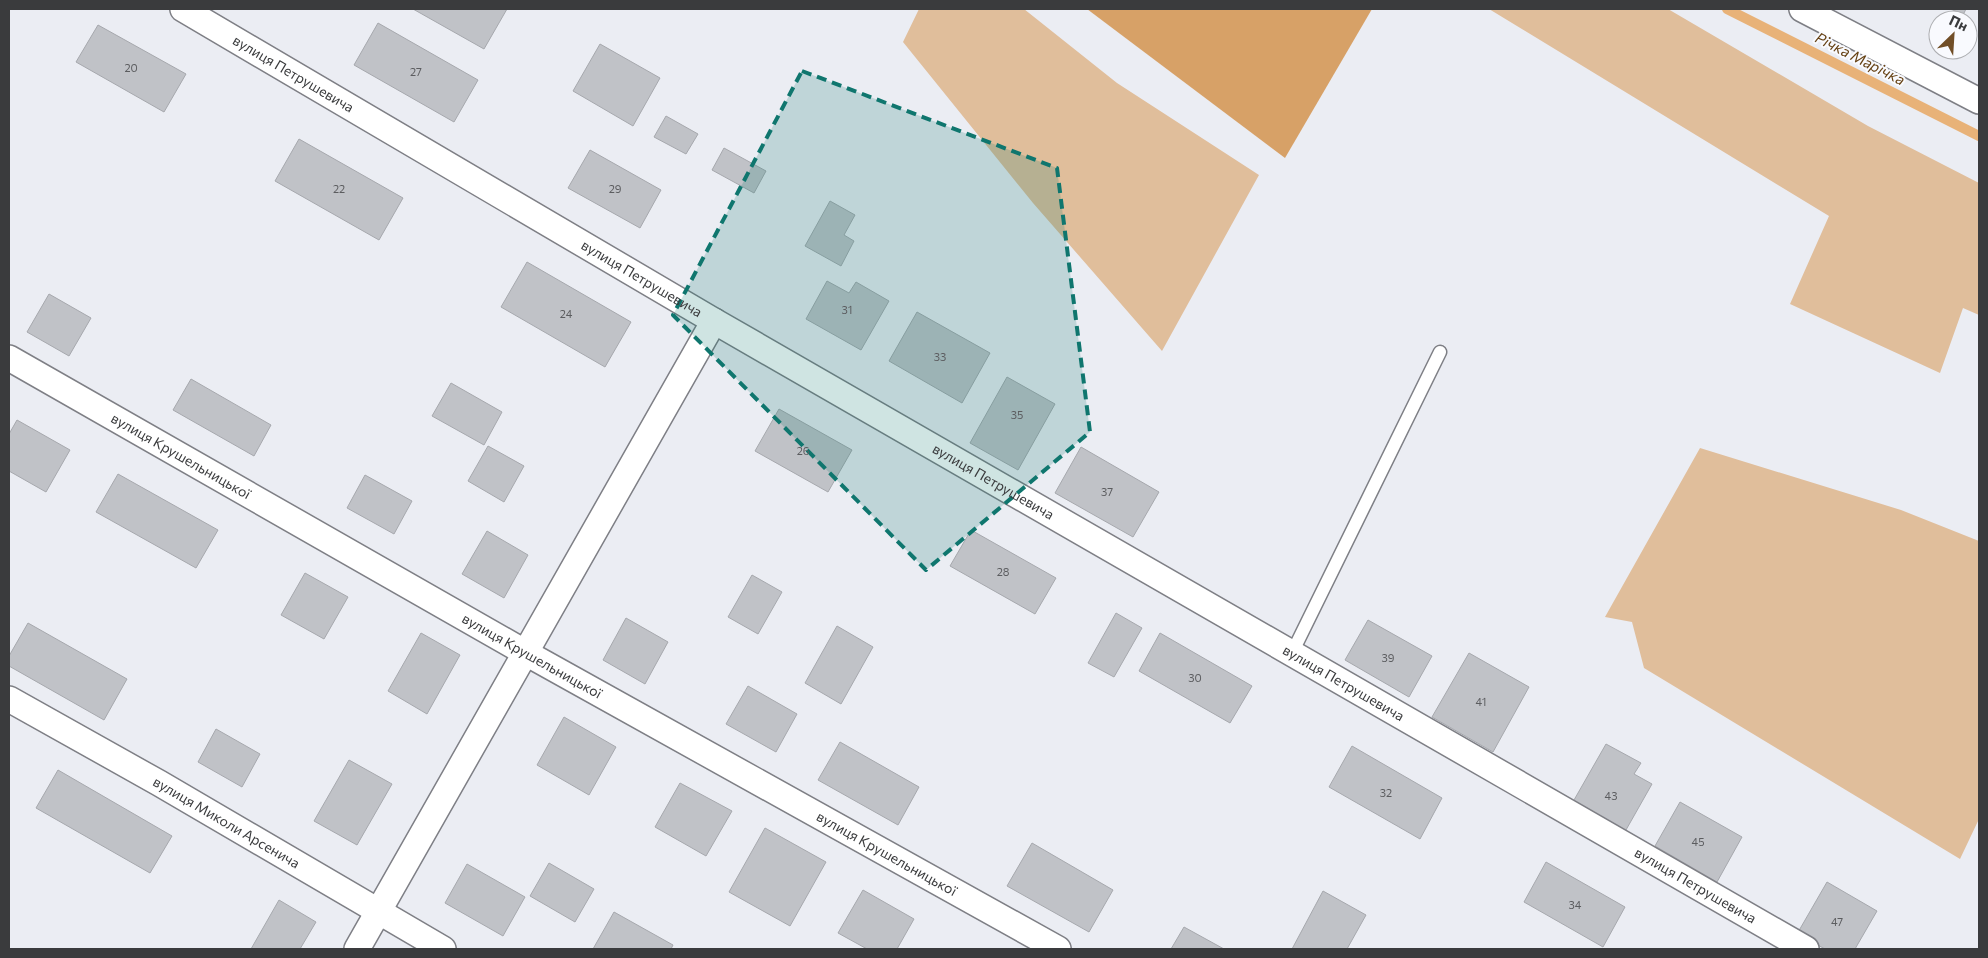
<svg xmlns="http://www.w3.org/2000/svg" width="1988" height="958" viewBox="0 0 1988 958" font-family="Commissioner,sans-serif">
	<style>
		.green { fill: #e0be9b }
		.forest { fill: #d7a167 }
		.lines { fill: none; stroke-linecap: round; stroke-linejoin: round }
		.stream { stroke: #e8b278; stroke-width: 10 }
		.building { fill: #c0c2c7; stroke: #a6a8ad }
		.lane-casing { stroke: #7e7f85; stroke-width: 15 }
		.street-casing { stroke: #7e7f85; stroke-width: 28 }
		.lane { stroke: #fff; stroke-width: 12 }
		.street { stroke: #fff; stroke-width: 25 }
		.marked { fill: #0f766e; fill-opacity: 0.2; stroke: #0f766e; stroke-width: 4; stroke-dasharray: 10 6; stroke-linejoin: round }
		.labels { text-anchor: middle; stroke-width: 4; stroke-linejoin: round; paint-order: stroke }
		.number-label { font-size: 11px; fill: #5c5d60 }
		.street-label { font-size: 14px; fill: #3a3b3d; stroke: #f9fafe }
		.water-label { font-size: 15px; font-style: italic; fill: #664215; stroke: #f9fafe }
	</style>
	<rect width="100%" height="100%" fill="#ebedf3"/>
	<!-- green -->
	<g class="green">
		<polygon points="919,9 1024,9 1117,83 1259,175 1162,351 1033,203 903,42"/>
		<polygon points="1489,9 1668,9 1868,126 1979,183 1979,315 1963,308 1940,373 1790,304 1829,216"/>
		<polygon points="1700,448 1901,510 1979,541 1979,819 1960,859 1644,668 1632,622 1605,617"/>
	</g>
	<!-- forest -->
	<polygon class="forest" points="1087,9 1372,9 1285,158"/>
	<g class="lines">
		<!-- stream -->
		<polyline class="stream" points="1727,9 1979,136"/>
	</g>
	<!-- building -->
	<g class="building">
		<polygon points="413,9 507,9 484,49"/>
		<polygon points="1951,9 1966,9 1963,15"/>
		<polygon points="378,23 478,80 454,122 354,65"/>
		<polygon points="98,25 186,74 164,112 76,62"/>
		<polygon points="600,44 660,78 633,126 573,91"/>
		<polygon points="666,116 698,134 686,154 654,137"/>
		<polygon points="299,139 403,198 379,240 275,181"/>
		<polygon points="724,148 766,171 754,193 712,170"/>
		<polygon points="590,150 661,190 640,228 568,188"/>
		<polygon points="830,201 855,215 844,235 854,241 841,266 805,246"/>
		<polygon points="527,262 631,322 605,367 501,307"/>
		<polygon points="827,281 849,293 856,282 889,301 861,350 806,319"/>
		<polygon points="49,294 91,318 69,356 27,332"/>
		<polygon points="917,312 990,353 962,403 889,361"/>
		<polygon points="1007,377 1055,404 1018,470 970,443"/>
		<polygon points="191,379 271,425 254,456 173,410"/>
		<polygon points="451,383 502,412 484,445 432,416"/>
		<polygon points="779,409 852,450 828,492 755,451"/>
		<polygon points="17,420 70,450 46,492 9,471 9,434"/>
		<polygon points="488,446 524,466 504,502 468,481"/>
		<polygon points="1081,447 1159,492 1133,537 1055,493"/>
		<polygon points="118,474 218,530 196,568 96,512"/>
		<polygon points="365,475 412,501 394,534 347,508"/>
		<polygon points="971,530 1056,578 1035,614 950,566"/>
		<polygon points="487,531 528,555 504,598 462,574"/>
		<polygon points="305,573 348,597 324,639 281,615"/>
		<polygon points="752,575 782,592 758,634 728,617"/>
		<polygon points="1116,613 1142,628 1114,677 1088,663"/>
		<polygon points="626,618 668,642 645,684 603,660"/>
		<polygon points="1368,620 1432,656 1409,697 1345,660"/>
		<polygon points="28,623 127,679 104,720 9,666 9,656"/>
		<polygon points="837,626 873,647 841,704 805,683"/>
		<polygon points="421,633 460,655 427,714 388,691"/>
		<polygon points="1160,633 1252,686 1230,723 1139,671"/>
		<polygon points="1469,653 1529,687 1493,752 1432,717"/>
		<polygon points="748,686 797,714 776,752 726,724"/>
		<polygon points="564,717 616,747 589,795 537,765"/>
		<polygon points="216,729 260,754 242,787 198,762"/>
		<polygon points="840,742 919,787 898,825 818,780"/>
		<polygon points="1606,744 1641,763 1634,774 1652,784 1622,837 1570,807"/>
		<polygon points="1352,746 1442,798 1420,839 1329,787"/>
		<polygon points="349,760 392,784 357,845 314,821"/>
		<polygon points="58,770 172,836 150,873 36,808"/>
		<polygon points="680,783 732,811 706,856 655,827"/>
		<polygon points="1680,802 1742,837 1717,882 1655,846"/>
		<polygon points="765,828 826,862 790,926 729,892"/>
		<polygon points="1032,843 1113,890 1089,932 1007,886"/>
		<polygon points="1546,862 1625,907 1603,947 1524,902"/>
		<polygon points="549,863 594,889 575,922 530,896"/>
		<polygon points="467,864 525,897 503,936 445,903"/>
		<polygon points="1827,882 1877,911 1855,949 1825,949 1797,934"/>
		<polygon points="863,890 914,919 897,949 867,949 838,933"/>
		<polygon points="1323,891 1366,915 1347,949 1292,949"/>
		<polygon points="279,900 316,922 300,949 251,949"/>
		<polygon points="614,912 673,945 671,949 593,949"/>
		<polygon points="1184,927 1224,949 1171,949"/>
	</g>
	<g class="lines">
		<!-- lane casing -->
		<g class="lane-casing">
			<polyline id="lane" points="1292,653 1440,352"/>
		</g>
		<!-- street casing -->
		<g class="street-casing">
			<g id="street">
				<path id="s1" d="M183,9L714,321L1806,949"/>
				<polyline points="1802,9 1979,101"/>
				<path id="s2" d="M9,358L526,653L1058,949"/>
				<path id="s3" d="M9,699L159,783L443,949"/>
				<polyline points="357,949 714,321"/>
			</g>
		</g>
		<!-- lane -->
		<use href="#lane" class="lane"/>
		<!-- street -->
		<use href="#street" class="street"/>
	</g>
	<!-- marked area -->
	<path class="marked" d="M802,71L1057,168L1090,432L926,570L673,315Z"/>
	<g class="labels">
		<!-- number labels -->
		<g class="number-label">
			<text x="131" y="72">20</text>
			<text x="416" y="76">27</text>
			<text x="339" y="193">22</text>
			<text x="615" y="193">29</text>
			<text x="847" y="314">31</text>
			<text x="566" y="318">24</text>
			<text x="940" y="361">33</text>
			<text x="1017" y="419">35</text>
			<text x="803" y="455">26</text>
			<text x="1107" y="496">37</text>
			<text x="1003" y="576">28</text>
			<text x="1388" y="662">39</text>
			<text x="1195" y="682">30</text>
			<text x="1481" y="706">41</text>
			<text x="1386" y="797">32</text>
			<text x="1611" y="800">43</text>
			<text x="1698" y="846">45</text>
			<text x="1575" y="909">34</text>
			<text x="1837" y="926">47</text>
		</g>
		<!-- street labels -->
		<g class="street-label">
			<text dy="5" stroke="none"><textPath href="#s1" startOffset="128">вулиця Петрушевича</textPath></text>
			<text dy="5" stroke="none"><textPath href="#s1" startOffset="532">вулиця Петрушевича</textPath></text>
			<text dy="5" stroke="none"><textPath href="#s2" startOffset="198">вулиця Крушельницької</textPath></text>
			<text dy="5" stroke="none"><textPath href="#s1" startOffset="938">вулиця Петрушевича</textPath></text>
			<text dy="5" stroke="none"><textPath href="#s2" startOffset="602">вулиця Крушельницької</textPath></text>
			<text dy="5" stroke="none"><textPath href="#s1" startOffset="1342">вулиця Петрушевича</textPath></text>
			<text dy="5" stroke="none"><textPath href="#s3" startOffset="250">вулиця Миколи Арсенича</textPath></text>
			<text dy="5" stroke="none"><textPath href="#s2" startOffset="1008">вулиця Крушельницької</textPath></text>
			<text dy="5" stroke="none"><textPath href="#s1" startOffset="1748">вулиця Петрушевича</textPath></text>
		</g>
		<!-- water labels -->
		<g class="water-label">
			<text transform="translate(1860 59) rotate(27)" y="5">Річка Марічка</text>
		</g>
	</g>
	<!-- border -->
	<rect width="1988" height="958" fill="none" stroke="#3a3b3d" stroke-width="20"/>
	<!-- north arrow -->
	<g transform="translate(1953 35) rotate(25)"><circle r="24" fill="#f9fafe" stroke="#adaeb1"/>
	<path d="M0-4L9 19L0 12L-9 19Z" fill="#714e27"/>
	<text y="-8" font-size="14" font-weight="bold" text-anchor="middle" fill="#3a3b3d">Пн</text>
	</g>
</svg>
